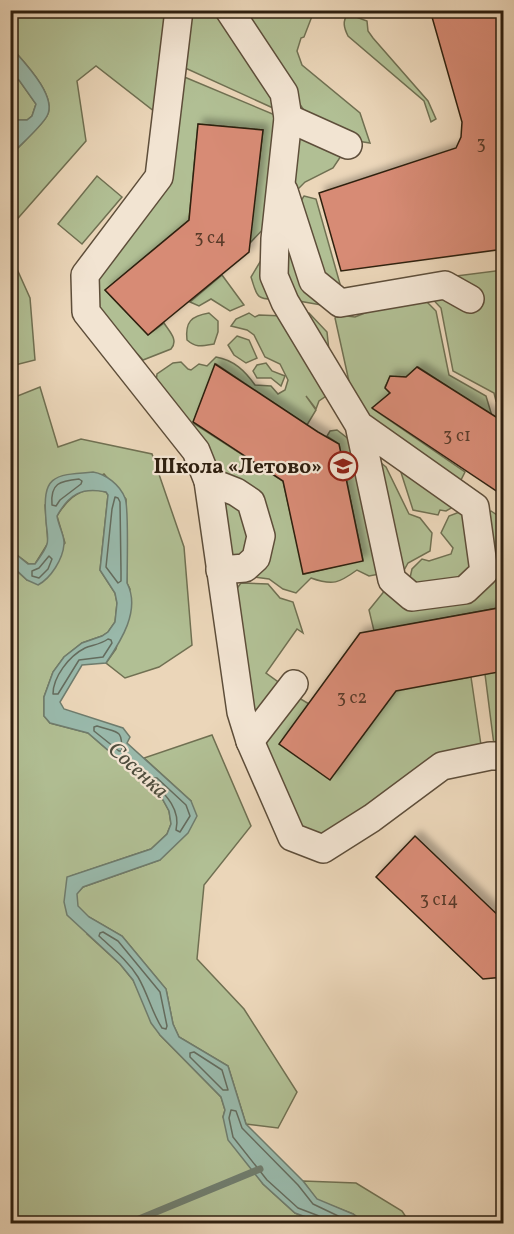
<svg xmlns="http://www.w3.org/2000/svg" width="514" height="1234" viewBox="0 0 514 1234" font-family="Vollkorn,serif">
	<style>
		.green { fill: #b1bf94; stroke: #707052; stroke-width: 1.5 }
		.water { fill: #99b9ab; stroke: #6f7c6d; stroke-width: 1.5 }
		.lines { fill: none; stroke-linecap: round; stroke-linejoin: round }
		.shore { stroke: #646c5e; stroke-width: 1.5 }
		.stream { stroke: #6f7c6d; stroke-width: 7 }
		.building { fill: #d78b74; stroke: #2f2010; stroke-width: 1.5; filter: url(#shadow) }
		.minor-casing { stroke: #5e4e3a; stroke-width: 30 }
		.minor { stroke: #f2e4d2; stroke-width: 27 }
		.labels { text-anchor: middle; stroke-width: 4.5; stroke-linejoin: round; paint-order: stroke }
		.number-label { font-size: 18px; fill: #593b29 }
		.poi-label { font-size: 21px; font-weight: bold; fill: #2f2010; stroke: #f2e4d2; text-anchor: end }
		.water-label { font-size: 22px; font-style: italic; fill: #4f4e3e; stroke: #f2e4d2 }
	</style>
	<defs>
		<filter id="shadow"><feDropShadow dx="5.5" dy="-5.5" stdDeviation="3" flood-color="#0004"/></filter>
	</defs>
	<rect width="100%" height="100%" fill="#ebd6b9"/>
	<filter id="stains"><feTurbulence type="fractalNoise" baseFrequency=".00333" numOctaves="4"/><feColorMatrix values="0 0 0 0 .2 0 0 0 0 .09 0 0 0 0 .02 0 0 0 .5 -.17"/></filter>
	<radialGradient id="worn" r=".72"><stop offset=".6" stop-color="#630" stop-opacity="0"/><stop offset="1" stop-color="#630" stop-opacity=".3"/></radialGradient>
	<!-- green -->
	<g class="green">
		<path d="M10,11H171L159,115L96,66L77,81L86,141L12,225L11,155C20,145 41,127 47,116C58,96 23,61 11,47Z"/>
		<polygon points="186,11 221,11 280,100 273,108 183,67"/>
		<polygon points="238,11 314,11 304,37 301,38 297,51 302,65 360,113 370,143 351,140 309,118"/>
		<path d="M348,14L367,21L368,31L373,38L428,101L436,119L431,122L424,101L348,36C344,28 342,21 348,14Z"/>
		<polygon points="11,75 19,80 36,104 32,116 27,120 15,120 11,125"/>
		<path d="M182,76L275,115L269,223L249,244L263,130L198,124L189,220L105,290L148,335L164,323C169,331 179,340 171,349L143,360L100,314L92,283L161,185Z"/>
		<polygon points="292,133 343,153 333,168 305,182 294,193"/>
		<polygon points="97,176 122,197 82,244 58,224"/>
		<polygon points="304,196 316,199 342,291 327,306 293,300 285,278 286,224"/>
		<path d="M266,252L276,299C255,300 257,295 251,277Z"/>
		<polygon points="10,258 12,258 30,298 35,360 11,366"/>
		<polygon points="503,270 503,407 496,401 494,393 453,371 441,308 423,289 425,280"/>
		<polygon points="222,275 244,305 230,311 211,299 199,306 190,302"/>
		<polygon points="424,299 436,311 449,375 486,396 492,416 418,367 406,377 390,377 385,387 390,393 373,409 465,472 461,480 483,496 371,428 350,386 335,318 342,312 347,316 355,317 385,305"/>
		<path d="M209,313L218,321V332L214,344C202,346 196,348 187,340C185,322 191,316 209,313Z"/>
		<path d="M249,313L255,317L259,315L284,316L329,394L319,401L316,409L306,396L316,410L307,425L216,364L193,423L283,481L304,574L363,560L339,444L327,436L330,431L337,430L355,444L385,573L369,576L357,570C339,583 333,586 311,578L296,593L283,589L269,579L247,576L265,547L156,382L157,374L173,363L181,362L188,369L191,370L199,364L207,366L216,357C234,360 245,371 255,385L271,386L278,394L285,390L288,380L280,364L265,357L254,335L247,330L231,326L236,319Z"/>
		<polygon points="309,313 327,332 330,360 301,314"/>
		<polygon points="237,336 249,340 257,358 246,363 234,355 228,345"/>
		<polygon points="266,363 272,371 285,376 281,386 271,378 257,378 253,371 257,365"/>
		<polygon points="40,387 58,447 81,439 152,454 184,547 192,645 159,667 125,678 106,663 116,649 130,589 127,583 126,499 104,474 45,505 48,543 35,564 29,564 17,555 11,545 10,399"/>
		<polygon points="371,455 386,467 409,514 420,518 432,533 430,551 408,563 403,572"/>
		<polygon points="398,463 460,503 446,511 440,510 438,515 413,510"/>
		<path d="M93,489L106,492L108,495L100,570L115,593L117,603L115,622L108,632L102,636L82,643L64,657L53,672L44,697V716L50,723L88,733L124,764L163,800L169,811L171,824L167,834L151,849L71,876L76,894L83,887L160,860L191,801L144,758L212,735L251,826L204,885L197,959L244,1009L297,1092L278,1128L246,1124L228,1066L179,1037L173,1024L166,989L122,936L89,917L87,934L120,964L133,980L160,1035L221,1097L225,1110L223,1117L250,1166L263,1184L295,1213L322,1223H11L10,565L27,580L65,543L57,516C66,501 76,491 93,489Z"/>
		<polygon points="232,496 254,535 234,566 219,501"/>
		<polygon points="462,511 479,563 467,581 419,591 409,582 412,569 422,559 429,561 451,554 453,548 441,533 449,516"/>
		<polygon points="491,511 503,519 503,607 374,631 369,610 386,589 466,595 486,513"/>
		<polygon points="241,583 268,584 280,598 293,602 303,633 297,629 266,673 281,684 259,711 250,708 235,591"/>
		<polygon points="503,671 503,753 494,745 485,674"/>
		<polygon points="471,677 481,745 328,838 300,834 263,738 299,698 309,704"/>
		<polygon points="303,1181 356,1183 402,1211 410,1223 365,1223 353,1214 317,1200"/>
	</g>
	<!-- water -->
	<g class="water">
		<path d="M11,47C23,61 58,96 47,116C41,127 20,145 11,155V125L15,120H27L32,116L36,104L19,80L11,75Z"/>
		<path d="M93,472C106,474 120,485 125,498C129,507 127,570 127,583C141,610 121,641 106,663L82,665L60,702L64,709L123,728L130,737L127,743L191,801L197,816L188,833L160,860L83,887L77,894L78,906L89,917L122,936L166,989L173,1024L179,1037L228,1066L246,1124L303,1181L317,1199L353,1214L365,1223H322L295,1213L263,1184L228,1140L223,1117L225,1110L221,1097L160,1035L151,1023L133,980L120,964L67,915L64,902L67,877L151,849L167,834L171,824L169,811L163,800L124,764L88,733L50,723L44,716V697L53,672L64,657L82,643L102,636L108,632L115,622L117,603L115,593L100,570L108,495L106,492C82,487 69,494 57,516C58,525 65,536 64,544C63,559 51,578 38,585L27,580L11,565V545L17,555L28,564H35C39,558 45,551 47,544C49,537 46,527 46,520C42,475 53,475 93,472Z"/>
	</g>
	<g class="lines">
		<!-- shore -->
		<g class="shore">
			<path d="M79,479L82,481L81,484L60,500L56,506L52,505C50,483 60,481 79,479Z"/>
			<polygon points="115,497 118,498 120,502 121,571 121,581 118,583 106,567 112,509"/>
			<polygon points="49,556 52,559 48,569 39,578 32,576 32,571 39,568"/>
			<path d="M108,639L111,640L112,643L103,657L79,660L58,694H53C53,677 69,656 85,648C93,645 101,644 108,639Z"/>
			<path d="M97,726C118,733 122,728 122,751H119L94,731V727Z"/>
			<path d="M154,778H157L186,805L190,816L180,832L176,830C181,810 166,795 153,782Z"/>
			<path d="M103,932L118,941L160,992L167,1026L166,1029L162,1028C152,1013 148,994 138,977C128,961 113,949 99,936L100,933Z"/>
			<polygon points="190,1053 194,1052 222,1070 228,1090 223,1090 190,1057"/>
			<polyline points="321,1224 319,1216 298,1208 267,1180 233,1137 229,1118 231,1110 236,1111 242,1128 298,1185 313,1204 355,1224"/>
		</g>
		<!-- stream -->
		<polyline class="stream" points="127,1224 260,1169"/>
	</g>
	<!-- building -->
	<g class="building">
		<polygon points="430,10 504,10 504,249 341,271 319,193 456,148 461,137 462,122"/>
		<polygon points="198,124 263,130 249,252 148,335 105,290 189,220"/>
		<polygon points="215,364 318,432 339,444 363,561 303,574 283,481 193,422"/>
		<polygon points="417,367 504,422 504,496 372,408 390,393 385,388 390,376 406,377"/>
		<polygon points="504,607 504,671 396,691 330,780 279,744 360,633"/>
		<polygon points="415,836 504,921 504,977 483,979 376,877"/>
	</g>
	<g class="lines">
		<!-- minor casing -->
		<g class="minor-casing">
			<g id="minor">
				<polyline points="179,10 159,177 85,275 86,312 196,451 208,481 241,712 250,741 292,837 323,849 372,818 442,766 490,756 504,756"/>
				<polyline points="229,10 284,93 288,118 275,239 274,276 285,302 359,425 475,507 484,572 465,590 412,597 392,580 359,425"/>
				<polyline points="288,118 348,145"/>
				<polyline points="284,191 313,281 340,303 445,285 470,299"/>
				<polyline points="208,481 236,492 251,502 261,536 256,558 245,568 220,570"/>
				<polyline points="250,741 294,684"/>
			</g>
		</g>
		<!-- minor -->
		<use href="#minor" class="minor"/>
	</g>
	<!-- icons -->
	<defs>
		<g id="school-ring" transform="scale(1.5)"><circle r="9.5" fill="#f2e4d2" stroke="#8f2418" stroke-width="1.5"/><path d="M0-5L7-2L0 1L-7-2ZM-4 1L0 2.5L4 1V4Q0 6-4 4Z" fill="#8f2418"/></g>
	</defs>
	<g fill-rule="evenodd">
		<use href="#school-ring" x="343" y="466"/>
	</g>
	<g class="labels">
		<!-- number labels -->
		<g class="number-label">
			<text x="481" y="149">3</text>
			<text x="210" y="243">3 с4</text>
			<text x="457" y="441">3 с1</text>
			<text x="352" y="703">3 с2</text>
			<text x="439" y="905">3 с14</text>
		</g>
		<!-- poi labels -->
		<g class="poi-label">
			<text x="322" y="473">Школа «Летово»</text>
		</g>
		<!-- water labels -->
		<g class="water-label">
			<text transform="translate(139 769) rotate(42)" y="8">Сосенка</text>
		</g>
	</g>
	<!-- margin -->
	<rect width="514" height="1234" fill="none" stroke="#ebd6b9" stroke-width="36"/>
	<rect x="12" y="12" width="490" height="1210" fill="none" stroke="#2f2010" stroke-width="3"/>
	<rect x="18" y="18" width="478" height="1198" fill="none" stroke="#2f2010" stroke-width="1.5"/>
	<rect width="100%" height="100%" filter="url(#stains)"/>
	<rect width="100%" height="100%" fill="url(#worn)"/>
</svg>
